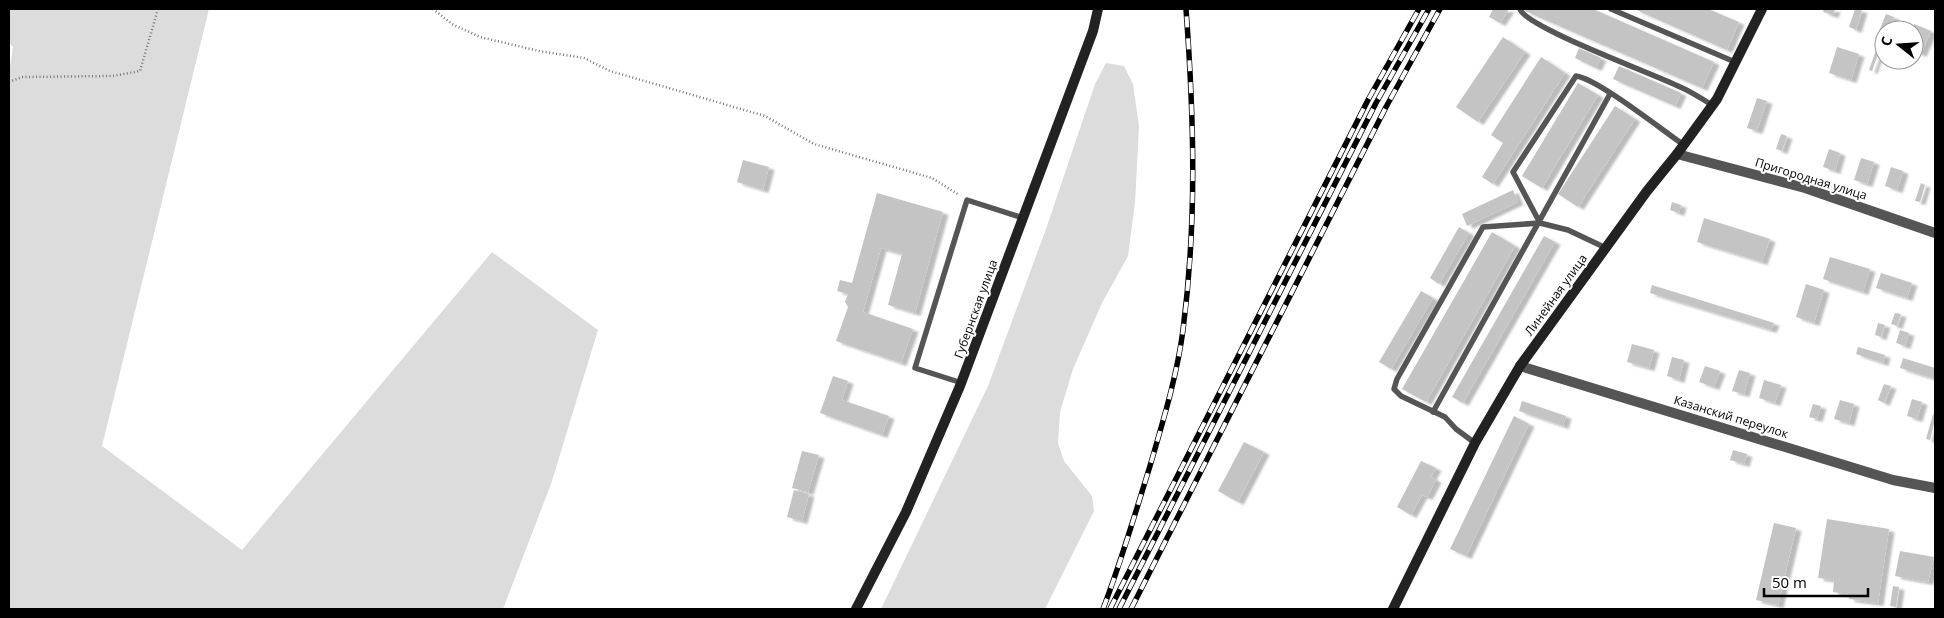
<svg xmlns="http://www.w3.org/2000/svg" width="1944" height="618" viewBox="0 0 1944 618" font-family="'Open Sans',sans-serif">
	<style>
		.green { fill: #dcdcdc }
		.building { fill: #c4c4c4; filter: url(#shadow) }
		.lines { fill: none; stroke-linecap: round; stroke-linejoin: round }
		.path { stroke: #777; stroke-width: 2.5; stroke-dasharray: 1 2.5; stroke-linecap: butt }
		.lane { stroke: #555; stroke-width: 5.5 }
		.street { stroke: #555; stroke-width: 10 }
		.secondary { stroke: #222; stroke-width: 10 }
		.rail-casing { stroke: #000; stroke-width: 5.5 }
		.rail { stroke: #fff; stroke-width: 4; stroke-dasharray: 11; stroke-linecap: butt }
		.labels { text-anchor: middle; stroke-width: 4; stroke-linejoin: round; paint-order: stroke }
		.street-label { font-size: 12px; fill: #000; stroke: #fff }
	</style>
	<defs>
		<filter id="shadow"><feDropShadow dx="5.5" dy="3" stdDeviation="1" flood-color="#0004"/></filter>
	</defs>
	<rect width="100%" height="100%" fill="#fff"/>
	<!-- green -->
	<g class="green">
		<polygon points="9,9 209,9 102,446 242,550 492,252 598,330 551,484 503,609 9,609 9,73 13,47 9,43"/>
		<polygon points="1106,63 1124,66 1133,84 1139,126 1135,203 1128,256 1102,303 1073,369 1060,412 1058,443 1064,461 1092,496 1094,511 1045,609 881,609 988,386 1046,229 1095,84"/>
	</g>
	<!-- building -->
	<g class="building">
		<polygon points="1493,9 1509,9 1500,23 1489,17"/>
		<polygon points="1526,9 1593,9 1714,62 1702,88 1525,11"/>
		<polygon points="1634,9 1708,9 1739,22 1727,50"/>
		<polygon points="1824,9 1835,9 1833,15 1823,12"/>
		<polygon points="1855,9 1862,10 1856,30 1849,27"/>
		<polygon points="1886,14 1894,17 1889,30 1884,30 1884,42 1876,39"/>
		<polygon points="1914,24 1931,31 1921,54 1914,51 1914,30 1912,30"/>
		<polygon points="1503,37 1525,52 1478,122 1456,107"/>
		<polygon points="1837,47 1859,54 1851,80 1829,73"/>
		<polygon points="1579,48 1601,58 1596,68 1575,58"/>
		<polygon points="1876,50 1879,52 1872,71 1869,70"/>
		<polygon points="1541,57 1565,73 1493,184 1482,177 1503,143 1491,135"/>
		<polygon points="1619,66 1681,93 1675,106 1613,79"/>
		<polygon points="1578,83 1598,95 1542,188 1522,176"/>
		<polygon points="1757,98 1767,101 1757,131 1747,128"/>
		<polygon points="1615,106 1635,119 1578,207 1558,194"/>
		<polygon points="1781,134 1787,136 1782,151 1776,149"/>
		<polygon points="1829,149 1840,153 1835,171 1823,167"/>
		<polygon points="1861,158 1874,162 1867,184 1854,180"/>
		<polygon points="743,160 769,167 763,190 737,182"/>
		<polygon points="1891,167 1903,171 1897,190 1885,186"/>
		<polygon points="1921,183 1925,185 1920,202 1915,201"/>
		<polygon points="1513,190 1518,202 1467,226 1462,214"/>
		<polygon points="877,193 943,212 915,313 888,305 902,254 881,248 863,312 913,329 901,363 836,341 848,307 845,302 848,294 837,291 840,280 852,283"/>
		<polygon points="1672,202 1681,205 1679,213 1670,210"/>
		<polygon points="1704,218 1770,239 1762,262 1697,242"/>
		<polygon points="1459,227 1469,233 1439,284 1430,278"/>
		<polygon points="1492,232 1515,246 1426,402 1402,389"/>
		<polygon points="1544,236 1555,242 1463,403 1452,397"/>
		<polygon points="1830,257 1870,269 1863,292 1823,279"/>
		<polygon points="1881,273 1912,283 1907,298 1876,288"/>
		<polygon points="1806,284 1824,290 1814,323 1796,317"/>
		<polygon points="1652,285 1774,323 1771,330 1650,293"/>
		<polygon points="1421,291 1433,298 1391,369 1379,362"/>
		<polygon points="1895,313 1901,314 1897,326 1891,324"/>
		<polygon points="1878,323 1885,325 1881,337 1875,335"/>
		<polygon points="1900,330 1909,333 1905,346 1896,343"/>
		<polygon points="1632,344 1654,350 1649,368 1627,362"/>
		<polygon points="1858,347 1885,355 1883,363 1856,354"/>
		<polygon points="1672,357 1684,360 1679,380 1667,376"/>
		<polygon points="1903,358 1935,368 1935,379 1900,368"/>
		<polygon points="1705,366 1720,371 1714,387 1699,382"/>
		<polygon points="1739,370 1750,373 1744,394 1732,391"/>
		<polygon points="833,376 848,381 842,400 889,416 882,435 820,413"/>
		<polygon points="1764,380 1781,385 1775,403 1759,398"/>
		<polygon points="1884,384 1891,386 1884,403 1878,400"/>
		<polygon points="1912,399 1922,402 1917,419 1907,416"/>
		<polygon points="1840,400 1854,404 1849,423 1834,419"/>
		<polygon points="1522,401 1566,416 1563,426 1519,411"/>
		<polygon points="1813,404 1821,406 1817,419 1809,417"/>
		<polygon points="1933,414 1935,415 1935,420 1930,440 1926,439"/>
		<polygon points="1514,416 1529,424 1466,556 1450,549"/>
		<polygon points="1244,442 1264,452 1238,502 1218,491"/>
		<polygon points="1733,450 1747,454 1744,464 1730,460"/>
		<polygon points="802,451 819,455 808,492 792,488"/>
		<polygon points="1421,461 1436,468 1431,477 1436,480 1427,497 1422,495 1411,515 1397,507"/>
		<polygon points="794,490 809,494 802,521 787,517"/>
		<polygon points="1827,519 1889,529 1878,603 1849,599 1850,595 1833,592 1834,580 1818,578"/>
		<polygon points="1774,523 1796,528 1778,605 1756,600"/>
		<polygon points="1900,551 1934,557 1928,582 1895,576"/>
		<polygon points="1893,586 1899,587 1896,607 1890,606"/>
	</g>
	<g class="lines">
		<!-- path -->
		<g class="path">
			<polyline points="433,9 452,24 480,37 539,51 584,58 610,71 765,116 814,144 932,178 959,195"/>
			<polyline points="9,82 22,77 113,76 140,71 158,9"/>
		</g>
		<!-- lane -->
		<g class="lane">
			<path d="M1520,9C1525,27 1654,74 1678,86C1690,91 1701,98 1712,105"/>
			<polyline points="1611,9 1735,62"/>
			<path d="M1540,223L1513,172L1576,76C1598,79 1662,130 1684,145"/>
			<polyline points="962,383 915,368 967,200 1023,218"/>
			<polyline points="1433,412 1610,94"/>
			<polyline points="1475,443 1456,429 1445,417 1401,396 1394,389 1397,379 1483,227 1540,223 1568,230 1606,248"/>
		</g>
		<!-- street -->
		<g class="street">
			<polyline points="1677,154 1805,188 1935,233"/>
			<polyline points="1520,366 1893,480 1935,488"/>
		</g>
		<!-- secondary -->
		<g class="secondary">
			<polyline points="856,609 906,512 960,386 1093,31 1098,9"/>
			<polyline points="1393,609 1475,443 1520,366 1647,191 1677,154 1717,99 1762,9"/>
		</g>
		<!-- rail casing -->
		<g class="rail-casing">
			<g id="rail">
				<path d="M1103,609C1121,562 1135,514 1150,466C1163,421 1177,376 1183,330C1197,221 1194,118 1186,9"/>
				<polyline points="1110,609 1368,100 1419,9"/>
				<polyline points="1119,609 1376,103 1429,9"/>
				<polyline points="1131,609 1386,107 1440,9"/>
			</g>
		</g>
		<!-- rail -->
		<use href="#rail" class="rail"/>
	</g>
	<g class="labels">
		<!-- street labels -->
		<g class="street-label">
			<text transform="translate(1811 179) rotate(17)" y="4">Пригородная улица</text>
			<text transform="translate(1556 295) rotate(-54)" y="4">Линейная улица</text>
			<text transform="translate(976 309) rotate(-70)" y="4">Губернская улица</text>
			<text transform="translate(1731 417) rotate(17)" y="4">Казанский переулок</text>
		</g>
	</g>
	<!-- border -->
	<rect width="1944" height="618" fill="none" stroke="#000000" stroke-width="20"/>
	<!-- north arrow -->
	<g transform="translate(1899 45) rotate(287)"><circle r="24" fill="#ffffff" stroke="#999999"/>
	<path d="M0-4L9 19L0 12L-9 19Z" fill="#000000"/>
	<text y="-8" font-size="14" font-weight="bold" text-anchor="middle" fill="#000000">С</text>
	</g>
	<!-- scale -->
	<path d="M1764 588v8h104v-8" fill="none" stroke="#000000" stroke-width="2.5"/>
	<text x="1772" y="588" font-size="15" fill="#000000" stroke="#ffffff" stroke-width="4" paint-order="stroke">50 m</text>
</svg>
